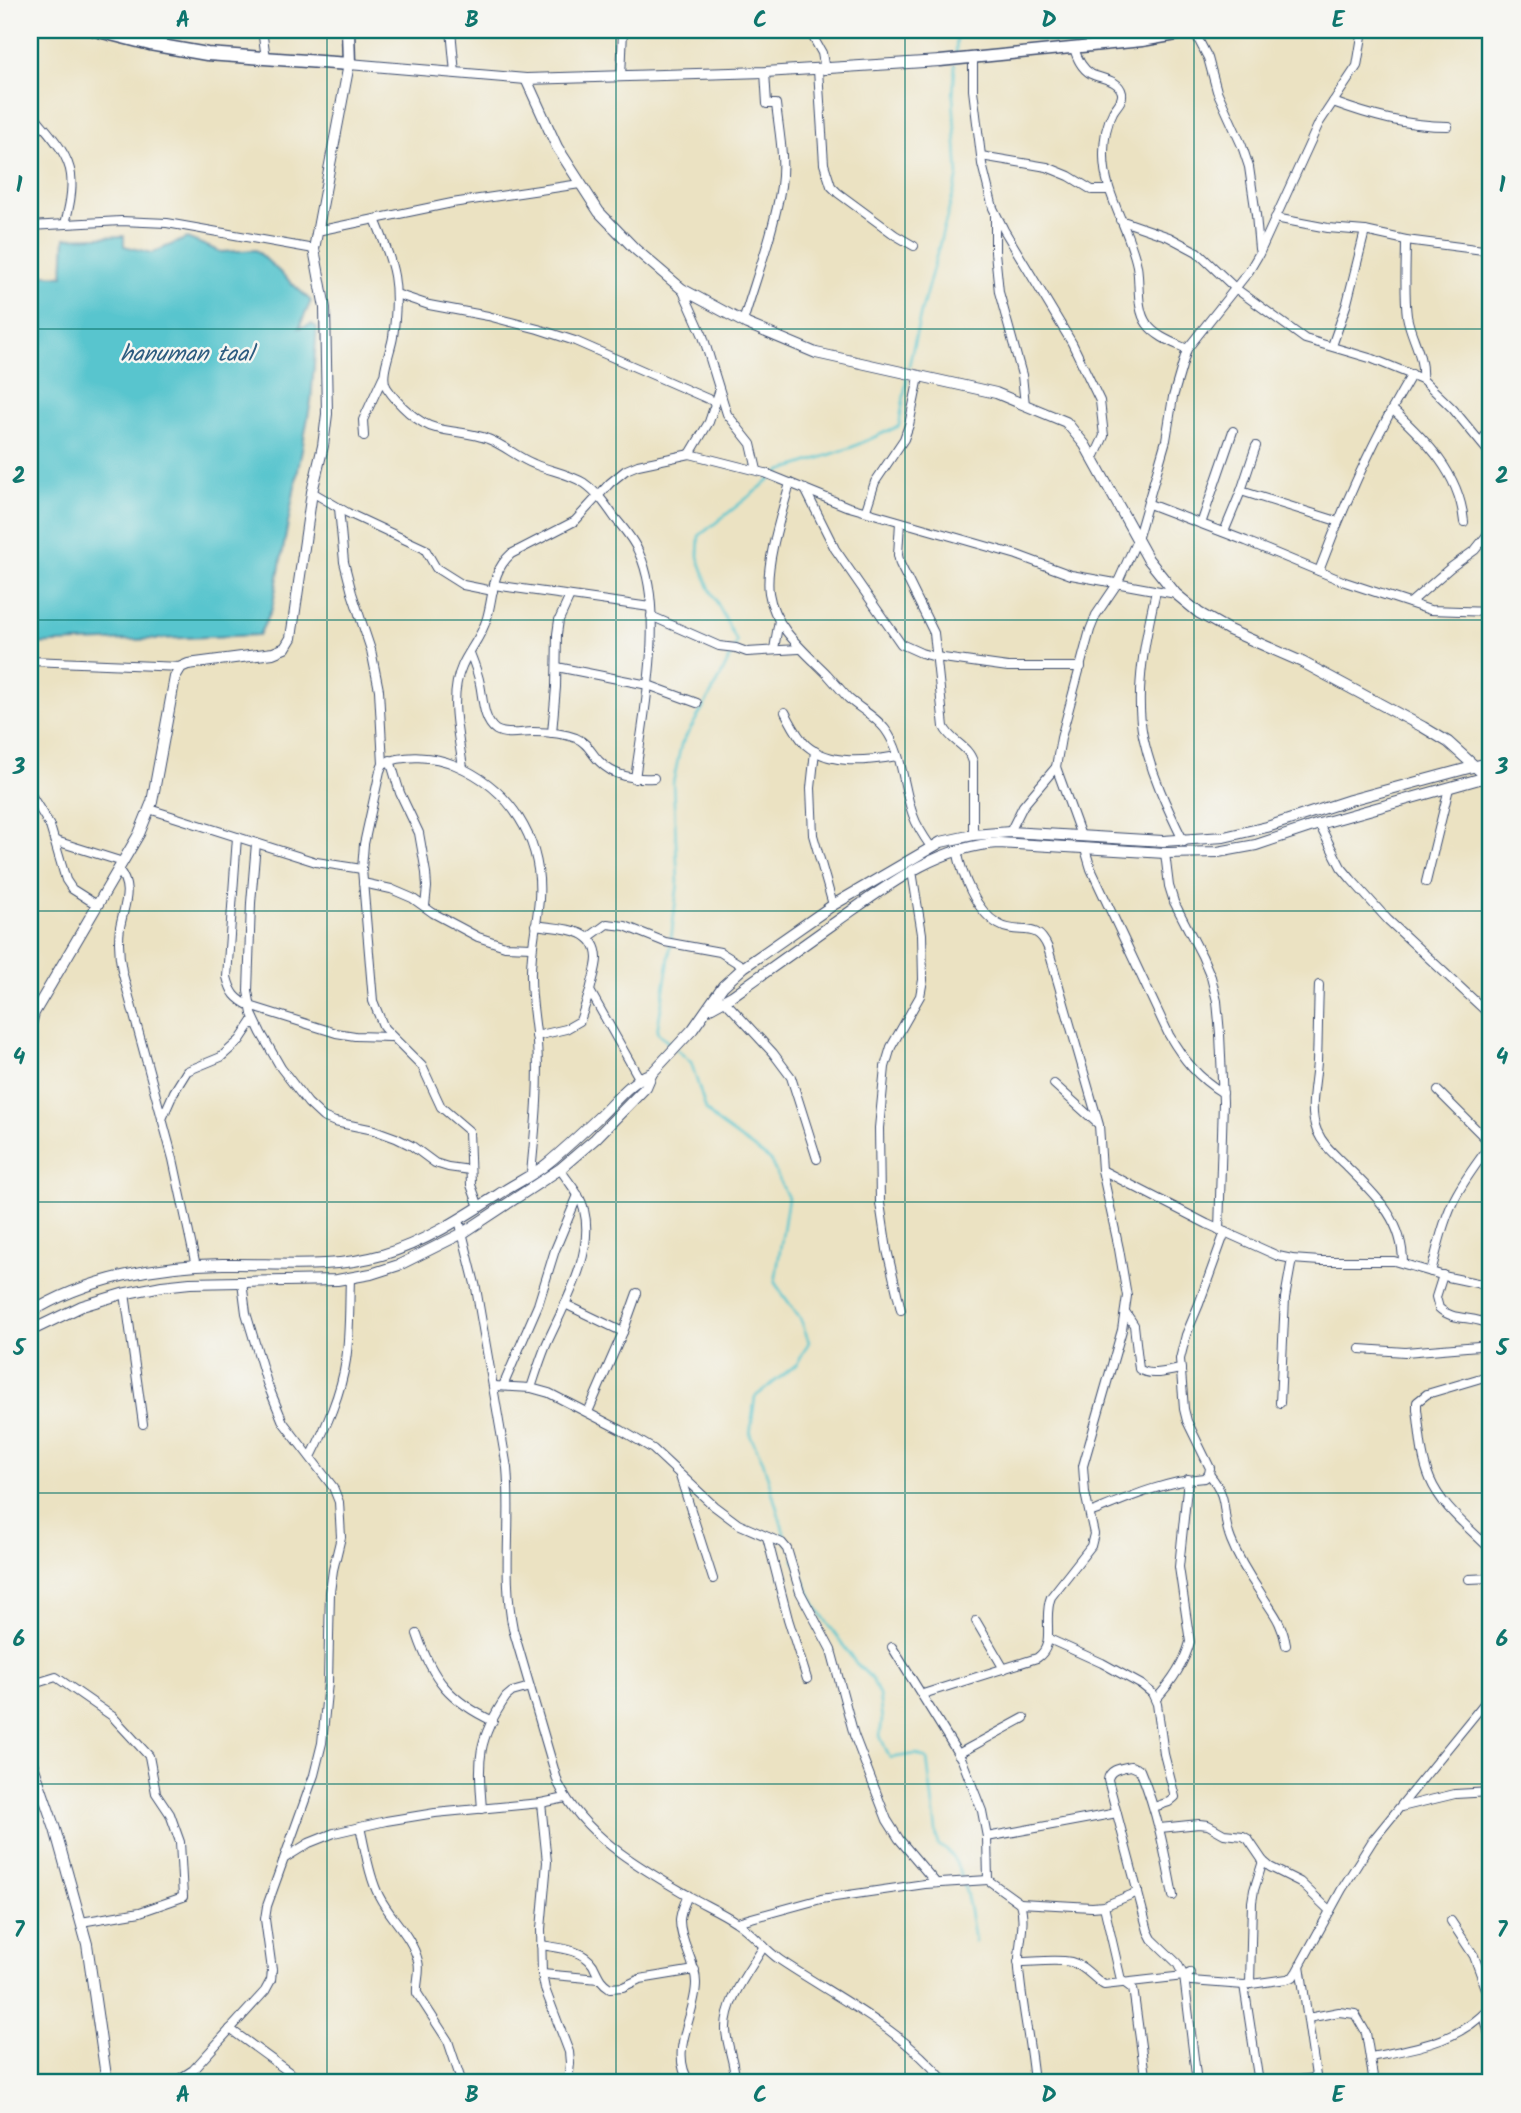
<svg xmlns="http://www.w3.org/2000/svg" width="1521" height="2113" viewBox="0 0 1521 2113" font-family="Kalam,sans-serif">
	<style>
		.water { fill: #58c5ce; stroke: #3a7a96; stroke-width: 2 }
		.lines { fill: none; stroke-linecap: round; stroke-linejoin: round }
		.stream { stroke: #58c5ce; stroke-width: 2.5 }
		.minor-casing { stroke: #3a4a6d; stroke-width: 10 }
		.tertiary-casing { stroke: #3a4a6d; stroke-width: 12 }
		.secondary-casing { stroke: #3a4a6d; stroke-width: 13 }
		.primary-casing { stroke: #3a4a6d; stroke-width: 15 }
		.minor { stroke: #fff; stroke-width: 8 }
		.tertiary { stroke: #fff; stroke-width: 10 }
		.secondary { stroke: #fff; stroke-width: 10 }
		.primary { stroke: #fff; stroke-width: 12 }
		.grid { fill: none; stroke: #0f766e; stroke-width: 2; stroke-opacity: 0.55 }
		.labels { text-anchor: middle; stroke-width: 5; stroke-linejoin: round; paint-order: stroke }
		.water-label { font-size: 23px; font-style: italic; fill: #2d5c80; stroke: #f6f6f2 }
		.neatline { fill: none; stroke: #0f766e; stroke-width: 2.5 }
		.grid-label { font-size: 23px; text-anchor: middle; font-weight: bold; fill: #0f766e }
	</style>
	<rect width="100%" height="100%" fill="#f6f6f2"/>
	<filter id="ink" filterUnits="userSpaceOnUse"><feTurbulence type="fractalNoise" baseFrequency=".0143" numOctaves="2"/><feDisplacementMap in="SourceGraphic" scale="14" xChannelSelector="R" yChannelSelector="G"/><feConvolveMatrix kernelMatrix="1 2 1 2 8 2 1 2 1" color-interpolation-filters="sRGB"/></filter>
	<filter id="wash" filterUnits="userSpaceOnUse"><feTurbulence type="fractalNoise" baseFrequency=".00686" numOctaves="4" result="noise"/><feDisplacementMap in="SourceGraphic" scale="28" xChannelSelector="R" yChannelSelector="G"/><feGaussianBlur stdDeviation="1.57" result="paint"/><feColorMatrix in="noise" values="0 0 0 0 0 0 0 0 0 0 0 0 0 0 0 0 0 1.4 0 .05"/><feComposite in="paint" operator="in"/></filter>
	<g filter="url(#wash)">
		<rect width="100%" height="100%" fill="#ebe2c2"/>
		<!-- water -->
		<polygon class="water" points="124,236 124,246 152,253 187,238 221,252 256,250 311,301 299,328 312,324 317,328 311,401 272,609 259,635 30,644 30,274 63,276 65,238"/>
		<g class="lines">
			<!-- stream -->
			<g class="stream">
				<polyline points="956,54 957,30"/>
				<polyline points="908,370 921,312 958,176 953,96 955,65"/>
				<polyline points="777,475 781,471 850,448 899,426 907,377"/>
				<polyline points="672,1046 657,1032 668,965 678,882 673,783 681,745 718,682 737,642 709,587 698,557 699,536 771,479"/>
				<polyline points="677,1050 691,1062 706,1110 717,1122 770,1160 788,1198 775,1283 801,1320 809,1342 797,1364 755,1397 750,1435 763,1461 787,1543"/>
				<path d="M794,1559L815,1605L855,1662L872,1679L879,1695L882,1720L880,1736L890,1758L916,1754L927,1759L938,1846C942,1847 945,1849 948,1851C964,1867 972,1920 975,1942"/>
			</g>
		</g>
	</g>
	<g filter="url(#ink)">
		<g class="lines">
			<!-- minor casing -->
			<g class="minor-casing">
				<g id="minor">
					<polyline points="262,30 266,58"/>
					<polyline points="451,30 455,73"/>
					<polyline points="809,30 822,53 825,70"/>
					<polyline points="1195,33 1208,58 1217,91 1242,146 1249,167 1256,215 1259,249"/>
					<path d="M1074,48C1077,58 1081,68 1091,74C1101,79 1119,79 1122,93C1123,101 1117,105 1113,112C1106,125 1104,138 1104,153C1103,194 1129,227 1137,266C1140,284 1136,309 1147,324C1156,337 1174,343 1187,349"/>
					<polyline points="973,59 973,90 982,164 993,208 1004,230 1072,343 1100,401 1104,436 1093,460"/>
					<polyline points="818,70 824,164 831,186 838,193 895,235 914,246"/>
					<polyline points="621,77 623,30"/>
					<path d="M1333,102C1371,116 1407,126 1448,126"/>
					<path d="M30,110C44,129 68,150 71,175C73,191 69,208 65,224"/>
					<polyline points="981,156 1047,167 1069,176 1092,190 1108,190"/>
					<polyline points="995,214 995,252 999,292 1022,375 1025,405"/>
					<polyline points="1275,218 1328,228 1365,231 1406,240 1491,251"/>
					<path d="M375,219C395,267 400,285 393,337C391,351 379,377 387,388C397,403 418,424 436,428C453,433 471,432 488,439C504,445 518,458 534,464C550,471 568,473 584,483C597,492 606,505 615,518C624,529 634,540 639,553C666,610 643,717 635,779"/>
					<polyline points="1120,220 1169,237 1197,252 1235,288 1305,339 1373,359 1422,379 1453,409 1491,455"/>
					<polyline points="30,226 121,221 167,223 314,249"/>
					<polyline points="317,231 452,203 580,184"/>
					<path d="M1406,240C1406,264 1404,292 1407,316C1411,339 1424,354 1422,379"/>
					<polyline points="682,289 703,336 727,414 751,444 757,470"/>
					<polyline points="396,294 429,305 488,316 538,329 575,341 715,402"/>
					<path d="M743,322C756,278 774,231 781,186C785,159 779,131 776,104H767L765,72"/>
					<polyline points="1332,346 1347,303 1365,231"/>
					<path d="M1392,409C1426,440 1460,474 1464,522"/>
					<polyline points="364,436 363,420 383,377"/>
					<polyline points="1481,442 1491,427"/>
					<polyline points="690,454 765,473 846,506 1017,555 1071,575 1176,594"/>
					<path d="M790,483C782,512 765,564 769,593C774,627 804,651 827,674C834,682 841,690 848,698C860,709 875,716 885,729C903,753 903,788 913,815C917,827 924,837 931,847"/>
					<polyline points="805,489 835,549 901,644 921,653 936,657 1008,667 1081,667"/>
					<polyline points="1241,491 1337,521"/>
					<polyline points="312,492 348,513 425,549 436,568 463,585 493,591"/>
					<polyline points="1149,504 1246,541 1345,582 1430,610 1491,612"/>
					<polyline points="339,508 344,562 352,593 371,650 379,690 383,764"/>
					<polyline points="866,510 875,482 904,439 909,425 919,377"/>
					<path d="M900,522L898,555L900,564L934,633L944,727C951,742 969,746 973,762V835"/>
					<polyline points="1201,524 1233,431"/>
					<polyline points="1224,532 1241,491 1256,446"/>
					<path d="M1319,571C1344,504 1375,436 1412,374"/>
					<polyline points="494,585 650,607"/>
					<path d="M1156,591C1146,635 1134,690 1143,736C1151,773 1167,808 1184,842"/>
					<polyline points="1410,603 1450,568 1475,550 1487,535 1491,523"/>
					<polyline points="651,616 719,646 736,648 747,652 799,649"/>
					<polyline points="774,649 779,620"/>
					<path d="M470,653C474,663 478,673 480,684C483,698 483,721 496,730C506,736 522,732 533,732C548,732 563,733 576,738C588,743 591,753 599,761C614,777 634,779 654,778"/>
					<polyline points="30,661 181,667"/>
					<polyline points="557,667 648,685 697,703"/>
					<path d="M785,712C791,723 797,736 806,745C830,766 868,761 897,756"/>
					<polyline points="552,733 556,687 557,634 559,620 570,596"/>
					<polyline points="815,751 811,788 813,835 833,905"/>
					<polyline points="390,760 400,793 419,833 426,873 427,887 425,906"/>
					<path d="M463,768C459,736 448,697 462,666C469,650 482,636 487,618C494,594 491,572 511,554L575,521L610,483L626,470L638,465L690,454L709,422L719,392"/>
					<polyline points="30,793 50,826 66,880 72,889 97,905"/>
					<polyline points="149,809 316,862 362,869"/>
					<polyline points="1319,824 1341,867 1351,879 1388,920 1491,1016"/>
					<polyline points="1010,832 1023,806 1056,767"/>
					<polyline points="1081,836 1056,767 1061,738 1090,630 1096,615 1117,584 1137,540 1166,440 1173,397 1187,349 1249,271 1259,254 1319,123 1357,66 1363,30"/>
					<path d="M237,837L227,977C231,993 236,999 250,1006L336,1033L355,1036L390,1037"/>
					<polyline points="56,841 123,862"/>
					<polyline points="256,843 251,903 248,991 252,1014 261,1033 281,1068 308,1103 323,1117 335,1122 374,1130 396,1138 412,1146 435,1163 448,1167 470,1170"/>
					<path d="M1085,849L1091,869L1169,1035C1183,1059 1198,1078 1223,1093"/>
					<polyline points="1165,853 1169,886 1174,902 1202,956 1211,977 1217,1001 1220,1034 1223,1102 1219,1230"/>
					<path d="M118,869C134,888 124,905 120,927C118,942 119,956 122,971L173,1159L196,1266"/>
					<polyline points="1426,882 1449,788"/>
					<polyline points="363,883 391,889 412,898 433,913 478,937 505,946 532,947"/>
					<polyline points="1491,902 1486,932 1491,946"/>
					<path d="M535,925C558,929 596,926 597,958C597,968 592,981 590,991L639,1078"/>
					<polyline points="589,937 607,924 625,926 665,942 720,952 744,967"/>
					<path d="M1319,985C1318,1010 1318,1036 1317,1061C1316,1083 1308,1110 1317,1131C1323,1145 1334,1154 1344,1164C1374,1194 1403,1218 1403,1263"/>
					<polyline points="724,1000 773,1053 791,1077 817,1159"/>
					<polyline points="536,1036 566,1029 580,1021 590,991"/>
					<polyline points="1054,1084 1097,1123"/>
					<polyline points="162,1119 174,1092 187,1071 221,1057 240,1040 254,1019"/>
					<polyline points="1102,1170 1207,1224 1278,1256 1292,1259 1320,1261 1394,1261 1448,1277 1491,1286"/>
					<path d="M479,1207L471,1185L469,1131L441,1107L422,1066L384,1028L373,1001L362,869L364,844L380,771L383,764C404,754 434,756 455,765C510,788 543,839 539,899C537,926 530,951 531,978C531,999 535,1020 537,1042C540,1086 535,1130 531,1174"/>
					<path d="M459,1220L476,1288L507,1468C512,1522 502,1575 513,1629L558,1783C585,1837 639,1867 689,1896C705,1905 721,1912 736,1922C752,1932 764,1949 780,1960C837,1998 902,2029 946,2083"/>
					<path d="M1431,1272C1438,1246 1444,1217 1457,1194C1467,1176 1479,1160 1491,1144L1438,1091"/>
					<path d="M1443,1275L1436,1297L1439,1308C1453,1322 1474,1315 1490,1325L1491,1328"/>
					<polyline points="125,1293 143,1424"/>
					<polyline points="565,1304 623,1332"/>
					<polyline points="901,1310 887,1250 880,1203 879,1128 885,1067 891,1047 920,996 923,980 922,934 912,871"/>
					<path d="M1126,1313L1134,1325L1139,1369C1150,1377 1168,1371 1181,1369"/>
					<polyline points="1360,1349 1405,1352 1491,1345"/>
					<path d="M1491,1375L1427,1394L1417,1402V1409C1420,1432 1421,1458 1430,1479C1442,1508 1470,1528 1491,1550"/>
					<polyline points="494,1386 531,1388 549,1393 621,1430 653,1449 714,1506 738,1524 782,1543 787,1549 800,1592 831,1650 854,1735 887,1820 899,1839 936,1883"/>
					<polyline points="503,1386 538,1305 555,1250 578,1195"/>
					<path d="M531,1388C536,1373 541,1357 547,1343C564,1305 595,1253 584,1210C581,1195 568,1182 560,1169"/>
					<polyline points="1280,1403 1285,1298 1292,1259"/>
					<polyline points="588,1412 623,1332 637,1293"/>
					<path d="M311,1457C326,1427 341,1394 346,1360C350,1333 349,1305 350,1278"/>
					<path d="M1209,1474C1231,1500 1220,1513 1231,1540C1238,1558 1249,1576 1260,1592C1272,1612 1282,1621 1286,1645"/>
					<polyline points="680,1476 713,1579"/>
					<path d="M1090,1513C1127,1498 1165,1481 1205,1478L1209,1474L1210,1468L1187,1421L1184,1409L1180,1359L1186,1335L1199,1304L1225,1232"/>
					<polyline points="767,1537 788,1619 807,1679"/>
					<polyline points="1469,1579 1491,1578"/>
					<polyline points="976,1621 1004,1669"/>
					<path d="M417,1634C432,1679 450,1701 493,1721"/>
					<polyline points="1049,1639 1102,1663 1142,1685 1152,1693 1157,1704 1164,1754 1175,1797 1169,1802 1154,1807"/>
					<path d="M892,1647L962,1760L982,1811L987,1837L988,1880L1020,1903C1027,1924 1017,1947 1019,1969C1022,2007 1031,2045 1034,2083"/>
					<polyline points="30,1685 56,1677 112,1716 149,1756 156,1793 170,1814 180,1842 183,1897 140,1912 81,1922"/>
					<path d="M923,1694L1037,1658C1057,1645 1042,1619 1051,1597L1091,1546L1094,1534L1085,1493L1083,1466L1122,1330L1127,1296L1119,1249L1102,1170L1099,1125L1048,948C1036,919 1019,937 998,924C975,910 962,875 957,850"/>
					<path d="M1156,1699C1172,1682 1184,1664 1190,1642L1179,1567L1188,1479"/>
					<polyline points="958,1754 1024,1718"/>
					<polyline points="541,1803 547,1862 541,1929 542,1974 545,1989 569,2052 570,2063 568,2083"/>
					<polyline points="1401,1807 1455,1794 1491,1792"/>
					<path d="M482,1809C478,1759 477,1740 506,1697L512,1692L530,1687"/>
					<path d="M360,1827C365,1848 369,1877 379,1896C390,1918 412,1936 418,1961C421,1972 416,1982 417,1993L448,2041L462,2083"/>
					<polyline points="1160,1828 1199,1824 1208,1825 1224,1834 1243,1836 1248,1839 1263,1861 1270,1867 1300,1882 1330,1911"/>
					<polyline points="987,1837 1117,1813"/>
					<polyline points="285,1858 309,1843 334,1833 386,1821 435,1813 541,1803 566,1798"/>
					<path d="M688,1895C685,1903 680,1912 680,1921C680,1942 696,1962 696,1983C696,2016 668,2051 690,2083"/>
					<path d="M1173,1896C1165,1853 1157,1811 1140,1770L1131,1766C1121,1768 1109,1769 1108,1780L1148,1931L1152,1939L1177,1963L1184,1976L1191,1981L1244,1985L1287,1979L1293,1977L1297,1971L1342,1889L1373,1840L1491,1695"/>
					<polyline points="1020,1903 1092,1907 1104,1906 1138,1892"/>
					<polyline points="1104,1906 1121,1980 1133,1989 1134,1995 1146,2083"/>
					<polyline points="1451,1921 1474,1956 1491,2002"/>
					<polyline points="737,1922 821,1899 925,1884 988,1880"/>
					<path d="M541,1945C558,1948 583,1949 593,1965C598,1975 600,1982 610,1988L623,1987L640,1979L695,1970"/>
					<path d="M1018,1962C1033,1962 1057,1959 1071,1962C1084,1965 1093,1978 1104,1985L1184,1976L1190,1973"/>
					<polyline points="1300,1965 1317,2083"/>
					<polyline points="542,1974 599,1979"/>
					<polyline points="1184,1976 1197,2083"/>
					<polyline points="1250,1984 1252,1902 1254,1890 1263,1861"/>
					<polyline points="1244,1985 1259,2083"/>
					<polyline points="1484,2014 1491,2043"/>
					<polyline points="1308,2018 1339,2012 1355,2014 1366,2033 1374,2083"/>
					<polyline points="230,2029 304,2083"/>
					<path d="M1371,2057C1415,2048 1460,2042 1491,2006"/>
					<polyline points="173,2083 193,2070 265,1991 271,1980 272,1970 265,1919 267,1906 314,1775 322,1743 328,1682 330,1592 333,1570 341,1537 339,1502 333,1487 283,1422 267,1383 246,1313 242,1282"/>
					<path d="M735,2083C736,2065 727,2048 726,2030C725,2000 750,1970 764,1946"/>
					<polyline points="1273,2083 1316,2078"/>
				</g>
			</g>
			<!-- tertiary casing -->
			<g class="tertiary-casing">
				<g id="tertiary">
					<polyline points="526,79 557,147 599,212 635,249 682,289 747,324 816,353 996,393 1066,422 1085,445 1148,559 1176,594 1199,613 1229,630 1302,662 1423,727 1448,742 1491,781"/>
					<path d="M710,1008L732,996C766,972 799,948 833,924C883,889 935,846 999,843L1165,853L1218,852L1256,845L1319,824L1490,776"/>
					<polyline points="30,1028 34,1013 139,834 152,802 175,677 181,667 188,664 273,653 285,648 291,638 312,492 323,446 327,414 325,308 314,249 349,64 526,79 765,72 940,61"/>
					<path d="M30,1313C86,1278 158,1265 223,1264C276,1263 330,1270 382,1255C426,1242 465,1216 504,1191C518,1182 535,1174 548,1163C566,1148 583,1132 600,1116C616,1101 631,1080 652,1073"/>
					<polyline points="30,1331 82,1306 122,1294 162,1286 190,1283 337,1280 371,1274 399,1265 463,1233 560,1169 595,1139 646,1087 652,1073 693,1029 723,986 744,967 833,905 941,842 973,835 1010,832 1163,841 1224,837 1267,827 1350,800 1491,762"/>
					<polyline points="30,1757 55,1829 87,1944 107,2083"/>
				</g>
			</g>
			<!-- secondary casing -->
			<g class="secondary-casing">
				<polyline id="secondary" points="940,61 1142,41 1205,30"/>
			</g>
			<!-- primary casing -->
			<g class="primary-casing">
				<polyline id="primary" points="95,30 150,44 207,54 349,64 348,30"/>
			</g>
			<!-- minor -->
			<use href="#minor" class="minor"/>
			<!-- tertiary -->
			<use href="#tertiary" class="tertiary"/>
			<!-- secondary -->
			<use href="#secondary" class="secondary"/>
			<!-- primary -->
			<use href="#primary" class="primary"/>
		</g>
	</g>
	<!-- grid -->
	<path class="grid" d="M327,30V2083M616,30V2083M905,30V2083M1194,30V2083M30,329H1491M30,620H1491M30,911H1491M30,1202H1491M30,1493H1491M30,1784H1491"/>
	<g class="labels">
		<!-- water labels -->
		<g class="water-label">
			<text x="187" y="361">hanuman taal</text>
		</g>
	</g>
	<!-- margin -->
	<rect width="1521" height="2113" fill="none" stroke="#f6f6f2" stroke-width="77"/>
	<rect x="38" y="38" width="1444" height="2036" class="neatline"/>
	<g class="grid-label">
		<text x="183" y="27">A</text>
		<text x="472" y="27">B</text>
		<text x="760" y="27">C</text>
		<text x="1049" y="27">D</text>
		<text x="1338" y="27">E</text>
		<text x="19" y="192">1</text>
		<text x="1502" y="192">1</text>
		<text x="19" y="483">2</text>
		<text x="1502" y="483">2</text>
		<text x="19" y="774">3</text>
		<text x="1502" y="774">3</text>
		<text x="19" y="1064">4</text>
		<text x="1502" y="1064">4</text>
		<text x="19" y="1355">5</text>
		<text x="1502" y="1355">5</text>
		<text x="19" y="1646">6</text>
		<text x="1502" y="1646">6</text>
		<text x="19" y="1937">7</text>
		<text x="1502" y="1937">7</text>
		<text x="183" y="2102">A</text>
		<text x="472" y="2102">B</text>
		<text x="760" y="2102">C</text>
		<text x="1049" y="2102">D</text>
		<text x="1338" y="2102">E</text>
	</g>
</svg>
